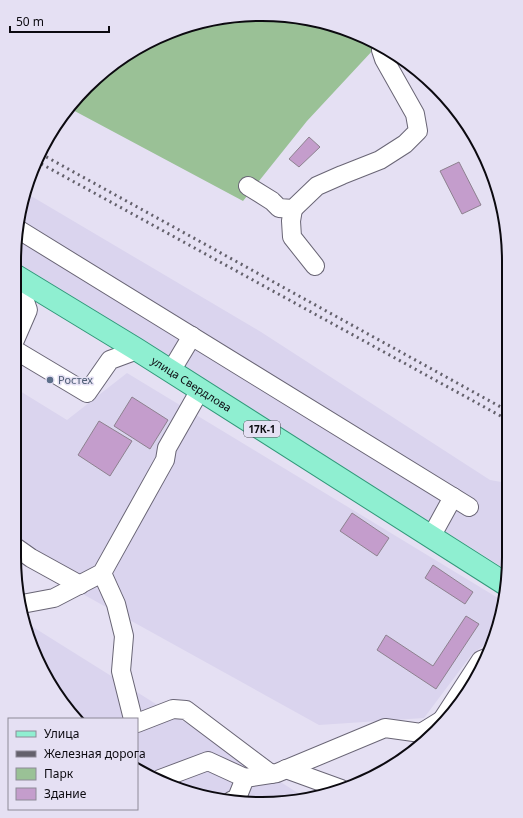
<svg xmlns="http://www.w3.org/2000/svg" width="523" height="818" viewBox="0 0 523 818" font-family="'Noto Sans',sans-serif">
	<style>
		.built { fill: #dad4ee }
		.green { fill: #9ac196 }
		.building { fill: #c49dcc; stroke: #8d818f }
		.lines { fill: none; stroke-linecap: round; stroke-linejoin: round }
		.minor-casing { stroke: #696575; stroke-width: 20 }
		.major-casing { stroke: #309879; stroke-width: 24 }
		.minor { stroke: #fff; stroke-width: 18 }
		.major { stroke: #8fefd1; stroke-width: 22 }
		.rail { stroke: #64616c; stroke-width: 3; stroke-dasharray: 2 4; stroke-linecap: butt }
		.service-dot { fill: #5c6f8a; stroke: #e5e0f3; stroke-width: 1.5 }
		.labels { text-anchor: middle; stroke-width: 3; stroke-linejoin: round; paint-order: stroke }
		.shield { fill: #e5e0f3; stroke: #4d4a54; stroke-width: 1 }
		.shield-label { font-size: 10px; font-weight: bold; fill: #0c0a10 }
		.service-label { font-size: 11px; fill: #4e5e75; stroke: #e5e0f3; text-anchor: start }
		.street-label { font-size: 11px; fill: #0c0a10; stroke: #e5e0f3 }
		.rim { fill: none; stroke: #0c0a10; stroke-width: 2 }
	</style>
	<rect width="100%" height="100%" fill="#e5e0f3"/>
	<!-- built -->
	<g class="built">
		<polygon points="26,193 261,332 490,480 507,483 507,570 16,265 16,229"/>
		<polygon points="127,373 503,601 494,638 472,654 424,718 319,725 14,556 15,388 67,420"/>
		<polygon points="25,622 306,798 246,803 182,791 137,767 137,719 79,719 56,694 27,636"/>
	</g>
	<!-- green -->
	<polygon class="green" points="245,15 341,27 372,45 374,49 307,121 243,201 69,108 75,98 152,40"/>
	<!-- building -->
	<g class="building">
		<polygon points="309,137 320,147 299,167 289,159"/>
		<polygon points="459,162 481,205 462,214 440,171"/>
		<polygon points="132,397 168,420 150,449 114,426"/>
		<polygon points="99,421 132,441 110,476 78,455"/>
		<polygon points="352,513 389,538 377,556 340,531"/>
		<polygon points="433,565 473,592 465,604 425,578"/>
		<polygon points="466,616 479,624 436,689 377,650 386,635 433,666"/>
	</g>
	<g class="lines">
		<!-- minor casing -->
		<g class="minor-casing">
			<g id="minor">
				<polyline points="248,186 272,201 279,208 293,209 317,186 342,175 380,160 405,144 418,131 415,114 384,59 381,50"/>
				<polyline points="293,209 291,221 292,237 315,266"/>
				<polyline points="16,228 469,507"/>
				<polyline points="15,340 28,310 16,276"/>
				<polyline points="15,350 87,393 110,360 137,350"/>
				<polyline points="171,371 192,336"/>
				<polyline points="431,537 453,497"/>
				<polyline points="14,546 31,558 80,585"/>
				<polyline points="102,573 116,604 124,636 121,671 133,719"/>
				<polyline points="22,604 54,598 102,573 165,460 167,448 200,390"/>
				<polyline points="137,723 173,709 186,710 271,774"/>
				<polyline points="442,725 442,720 481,660 486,658"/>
				<polyline points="286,769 341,789"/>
				<polyline points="160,779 208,761 245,778"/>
				<polyline points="231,801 237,798 245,778 277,773 385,728 421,733 442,720"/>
			</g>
		</g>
		<!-- major casing -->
		<g class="major-casing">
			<g id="major">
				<path id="s1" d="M16,276L136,349L507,585"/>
			</g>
		</g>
		<!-- minor -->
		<use href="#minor" class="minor"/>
		<!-- major -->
		<use href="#major" class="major"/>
		<!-- rail -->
		<g class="rail">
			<polyline points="41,154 508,411"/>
			<polyline points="36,161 508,420"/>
		</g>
	</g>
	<!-- markers -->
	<circle class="service-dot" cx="50" cy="380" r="4"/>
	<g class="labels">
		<!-- shield labels -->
		<rect class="shield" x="244" y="421" width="36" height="16" rx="3"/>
		<g class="shield-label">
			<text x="262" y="433">17К-1</text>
		</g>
		<!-- service labels -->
		<g class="service-label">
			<text x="58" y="384">Ростех</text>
		</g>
		<!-- street labels -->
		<g class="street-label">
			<text dy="4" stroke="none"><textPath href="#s1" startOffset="206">улица Свердлова</textPath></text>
		</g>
	</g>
	<!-- crop -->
	<path d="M0 0H523V818H0ZM261 21H262A240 240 0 0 1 502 261V557A240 240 0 0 1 262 797H261A240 240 0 0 1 21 557V261A240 240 0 0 1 261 21Z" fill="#e5e0f3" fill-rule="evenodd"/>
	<path class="rim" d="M261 21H262A240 240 0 0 1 502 261V557A240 240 0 0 1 262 797H261A240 240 0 0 1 21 557V261A240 240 0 0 1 261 21Z"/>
	<!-- legend -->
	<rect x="8" y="718" width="130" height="92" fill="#e5e0f3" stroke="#8e8a98"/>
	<rect x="16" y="731" width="20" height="6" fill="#8fefd1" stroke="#8e8a98"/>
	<text x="44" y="738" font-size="12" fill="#0c0a10">Улица</text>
	<rect x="16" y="751" width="20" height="6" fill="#64616c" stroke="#8e8a98"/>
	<text x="44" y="758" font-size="12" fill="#0c0a10">Железная дорога</text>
	<rect x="16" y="768" width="20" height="12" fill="#9ac196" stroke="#8e8a98"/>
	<text x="44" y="778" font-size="12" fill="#0c0a10">Парк</text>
	<rect x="16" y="788" width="20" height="12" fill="#c49dcc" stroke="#8e8a98"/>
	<text x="44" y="798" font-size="12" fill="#0c0a10">Здание</text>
	<!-- scale -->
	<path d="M10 26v6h99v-6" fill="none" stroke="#0c0a10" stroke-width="2"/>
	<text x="16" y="26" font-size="12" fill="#0c0a10" stroke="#e5e0f3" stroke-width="3" paint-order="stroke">50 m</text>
</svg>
